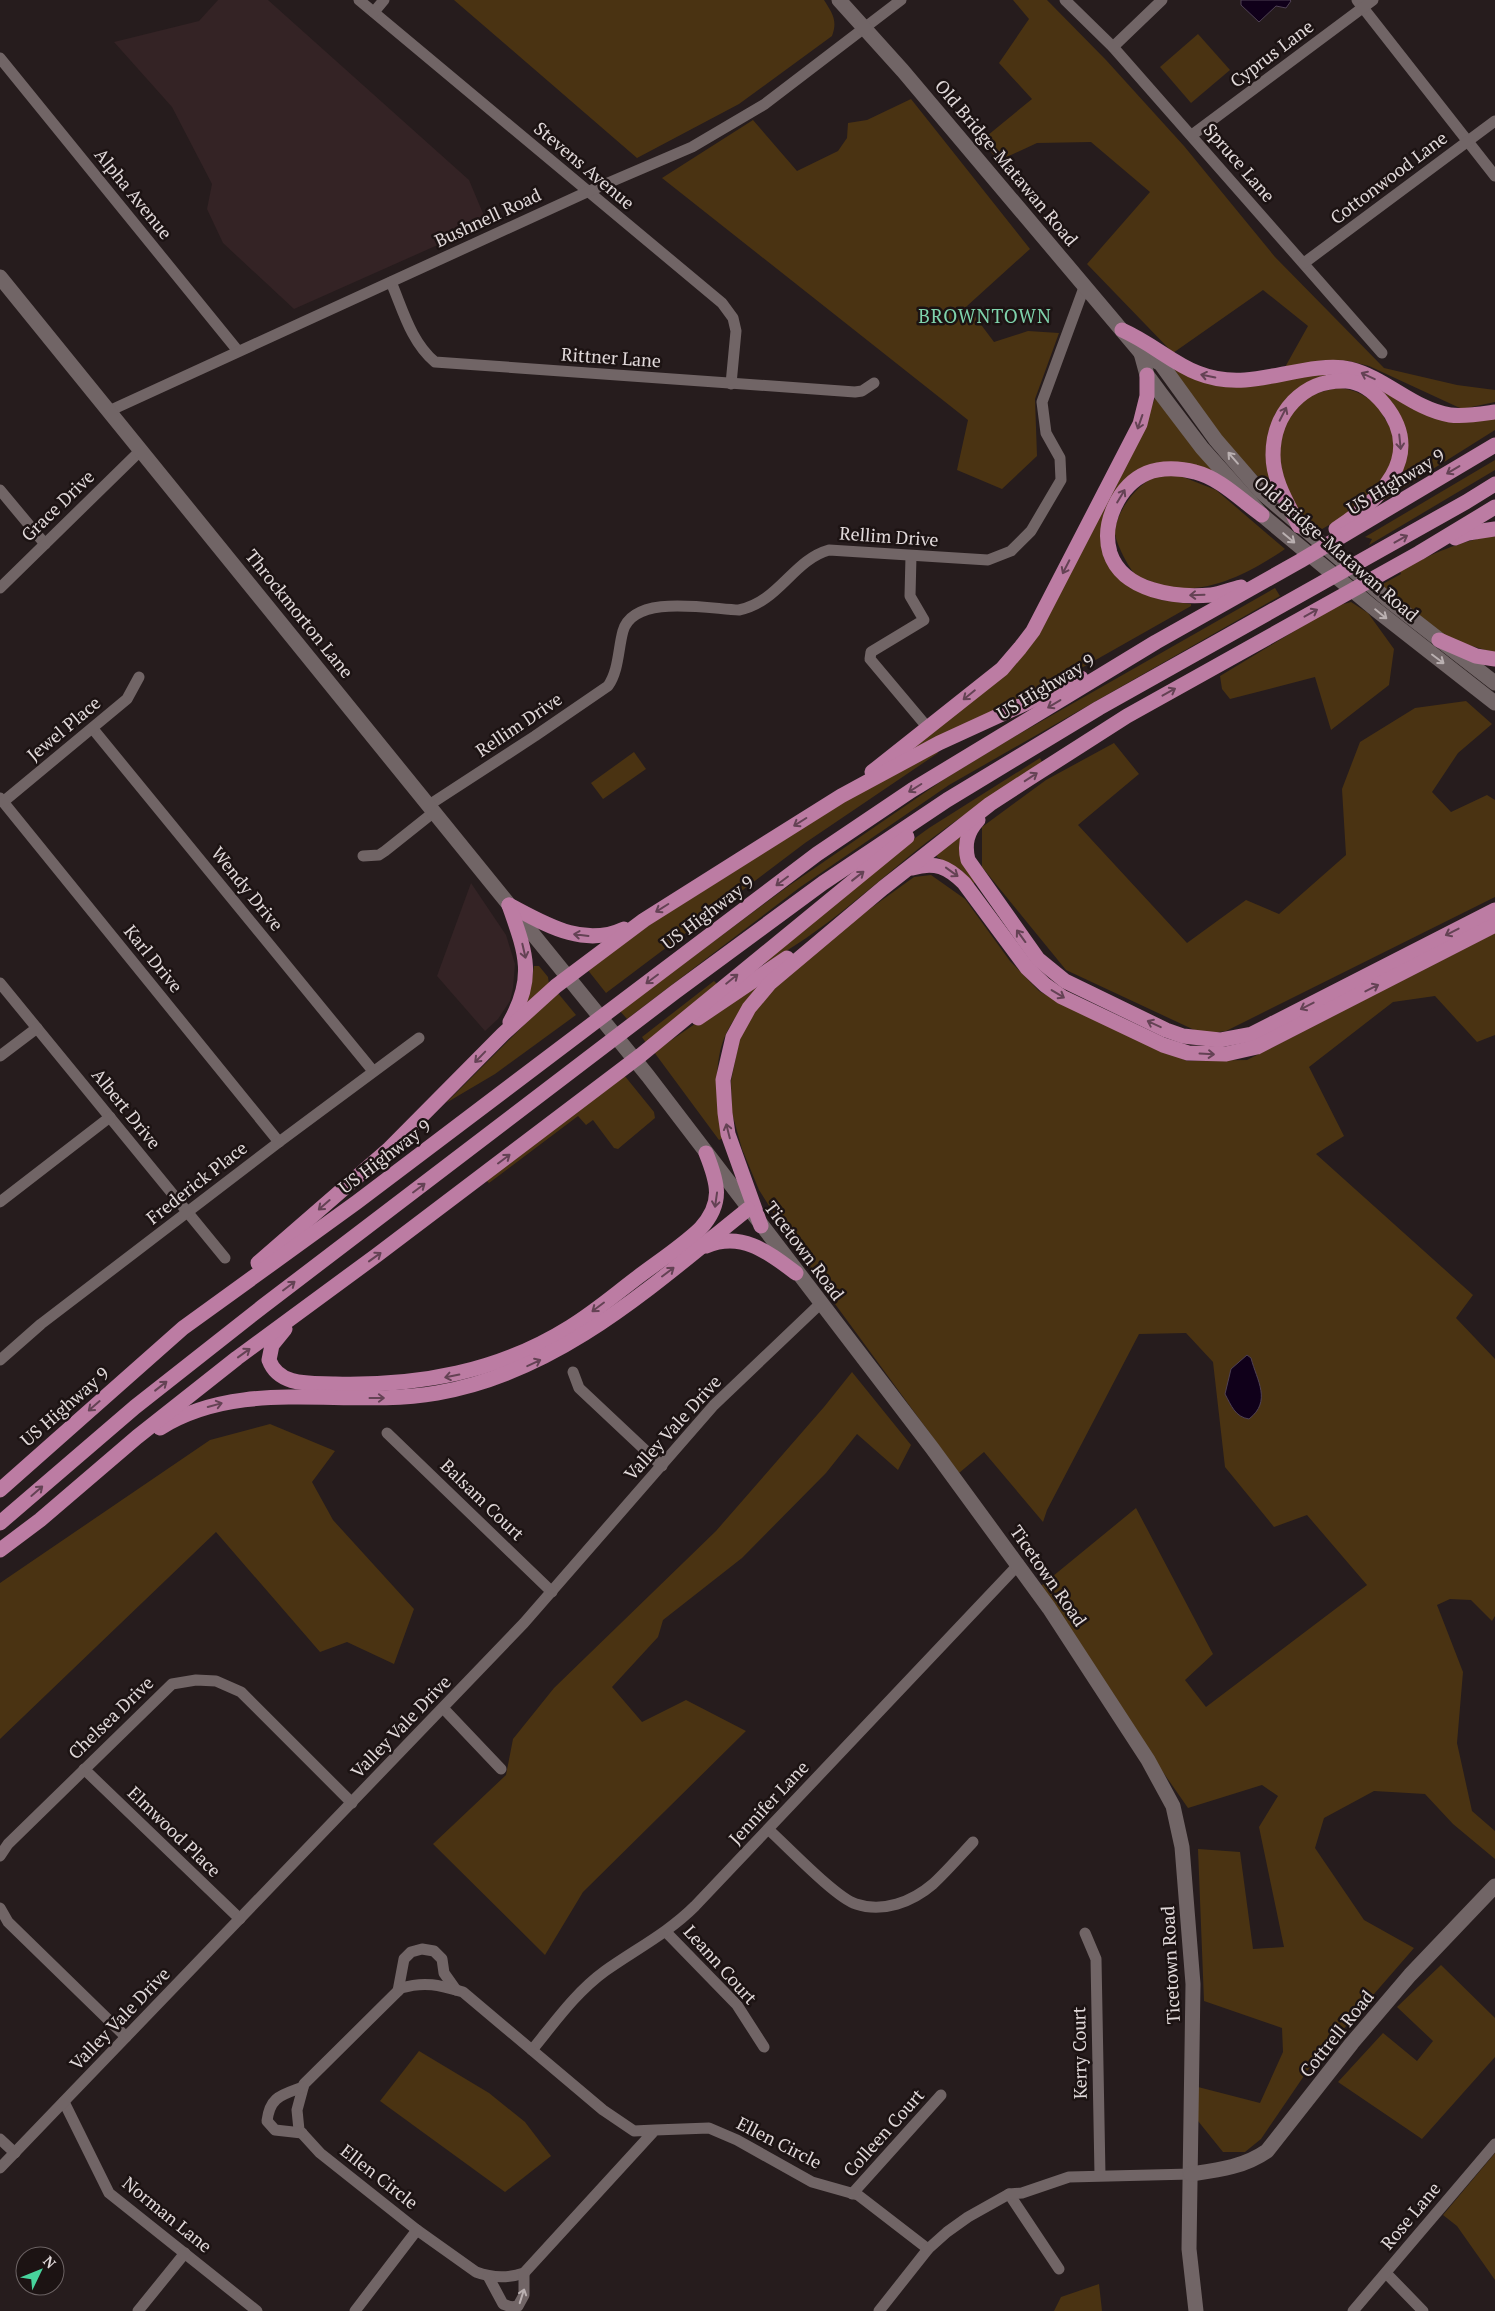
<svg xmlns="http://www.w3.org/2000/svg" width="1495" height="2311" viewBox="0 0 1495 2311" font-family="'PT Serif',serif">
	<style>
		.built { fill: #342325 }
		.green { fill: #4a3312 }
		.water { fill: #10001a; stroke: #4f4154 }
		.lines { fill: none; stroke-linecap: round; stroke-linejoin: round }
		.street { stroke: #716566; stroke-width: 11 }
		.secondary { stroke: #716566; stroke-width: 15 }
		.highway { stroke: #bc7ca3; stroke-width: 15 }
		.oneway { stroke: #644254 }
		.oneway2 { stroke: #bab0b1 }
		.labels { text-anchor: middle; stroke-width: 5; stroke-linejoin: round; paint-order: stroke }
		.street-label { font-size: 18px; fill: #e1d9da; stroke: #1c1313 }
		.neighbourhood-label { font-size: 19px; letter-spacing: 1px; fill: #7fd3ac; stroke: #1c1313 }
	</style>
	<rect width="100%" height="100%" fill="#261c1d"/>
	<!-- built -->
	<g class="built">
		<polygon points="218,0 268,0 469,180 487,223 294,309 223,243 207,209 212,184 172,107 114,42 199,21"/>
		<polygon points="471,883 506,935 515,964 513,988 510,1001 498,1019 485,1031 437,976"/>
	</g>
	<!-- green -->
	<g class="green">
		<path d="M454,0H824C832,13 838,20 832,36L739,104L637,158Z"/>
		<polygon points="1013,0 1047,0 1106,60 1184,146 1275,257 1384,368 1457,385 1495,390 1495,402 1462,409 1369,366 1349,361 1326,360 1284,369 1308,326 1263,290 1173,353 1087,264 1150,192 1091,142 1037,143 998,161 982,140 1032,99 999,63 1029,19"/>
		<polygon points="1198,34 1230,70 1191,103 1160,67"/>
		<polygon points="911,99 1030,249 967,306 994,342 1028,331 1059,333 1035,399 1037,456 1002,489 957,470 968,420 662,178 753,120 797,171 838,151 847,138 848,123 867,120"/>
		<polygon points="1174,368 1181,373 1353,375 1411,406 1495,418 1495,430 1382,501 1405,449 1364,383 1292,393 1275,414 1268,434 1272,491 1229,447 1172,370"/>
		<path d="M1341,388C1362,391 1376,401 1385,419C1388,424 1393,431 1394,436C1400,482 1351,513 1317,532C1270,486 1256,397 1341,388Z"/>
		<polygon points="1155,398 1215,473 1139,471 1103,542 1147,595 1161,600 1191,604 1191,606 1055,683 905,754 1010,667 1143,429"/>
		<polygon points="1495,460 1495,470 1369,545 1372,539 1365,537"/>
		<path d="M1178,475L1216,490L1285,549C1247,575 1196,602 1150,581C1146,579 1139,578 1136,575C1129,569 1116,543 1115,534C1114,514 1139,480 1159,476C1165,475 1172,476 1178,475Z"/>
		<path d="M1495,535V653L1449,639L1381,585L1401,574L1400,571C1435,552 1456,543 1495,535Z"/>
		<polygon points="1275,588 1280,596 949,785 799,888 627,1019 620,1011 787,887 946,778 1012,738"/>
		<polygon points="1351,602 1368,613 1394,649 1389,685 1331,730 1315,677 1230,699 1222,689 1220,676 1336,606"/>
		<polygon points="1466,701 1492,724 1458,753 1432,792 1451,812 1487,795 1495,800 1495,897 1226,1031 1203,1034 1066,970 982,867 982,827 1046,780 1114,743 1139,774 1078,825 1187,943 1246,900 1279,914 1346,855 1342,789 1360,742 1415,708"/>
		<polygon points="937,751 938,753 805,843 606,993 587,969 619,944 876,782"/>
		<polygon points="634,752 646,769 603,799 591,783"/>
		<path d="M1040,758L1042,762C1003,788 964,814 927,842C872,885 822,934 760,966L868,872L929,828Z"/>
		<polygon points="960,834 976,882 973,884 961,870 937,857 937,853"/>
		<polygon points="931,875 965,899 1010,961 1039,991 1064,1005 1187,1061 1247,1060 1495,933 1495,1035 1477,1042 1435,996 1393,1002 1309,1067 1344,1136 1316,1154 1473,1295 1456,1318 1495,1359 1495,1616 1492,1621 1471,1600 1450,1599 1437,1605 1463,1672 1457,1743 1472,1811 1495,1831 1495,1859 1453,1824 1425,1794 1374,1791 1324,1818 1315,1848 1364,1920 1414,1948 1308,2070 1261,2139 1245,2152 1223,2152 1198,2121 1198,2087 1260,2103 1283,2052 1282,2028 1204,2001 1198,1849 1240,1852 1253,1949 1284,1947 1259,1827 1278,1796 1262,1785 1188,1808 1036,1590 1136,1508 1213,1654 1185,1680 1206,1707 1367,1585 1307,1515 1274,1527 1225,1467 1213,1362 1186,1333 1139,1334 1047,1510 1043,1522 984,1452 959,1473 813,1274 759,1190 742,1149 732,1113 731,1081 740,1037 752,1014 768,994 786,976 864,913 914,877"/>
		<polygon points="534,966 539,966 548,977 549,984 521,1012 529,995"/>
		<path d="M762,978C752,998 735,1014 726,1034C712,1063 717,1108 723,1138L719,1140L654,1052Z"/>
		<polygon points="714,981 718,985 646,1043 642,1037"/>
		<polygon points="557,992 576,1015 495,1074 446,1103"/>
		<polygon points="624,1075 654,1112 655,1118 618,1149 614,1148 593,1120 586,1125 578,1116 489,1183 486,1180"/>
		<polygon points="852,1372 911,1445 898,1470 857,1434 826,1473 742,1558 663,1620 658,1637 612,1687 642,1722 686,1700 746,1731 583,1892 545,1955 433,1844 506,1775 513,1739 554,1688 716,1531 824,1407"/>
		<polygon points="270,1424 335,1451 312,1482 333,1520 414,1609 394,1664 347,1642 320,1652 216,1532 0,1739 0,1583 210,1440"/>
		<polygon points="1441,1965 1495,2018 1495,2057 1422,2139 1338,2082 1383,2033 1417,2061 1433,2041 1397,2007"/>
		<polygon points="419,2051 489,2093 525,2122 551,2156 505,2192 380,2101"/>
		<polygon points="1495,2153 1495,2280 1457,2226 1443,2215"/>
		<polygon points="1099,2284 1102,2311 1054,2311 1061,2297"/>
	</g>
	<!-- water -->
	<g class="water">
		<polygon points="1241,0 1290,0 1291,1 1286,8 1276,6 1259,22 1241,5"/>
		<path d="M1247,1355L1251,1358C1257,1381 1272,1401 1249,1419C1235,1417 1231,1405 1225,1394L1231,1369Z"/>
	</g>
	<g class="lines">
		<!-- street -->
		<g class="street">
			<polyline points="359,0 722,303 733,318 736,331 731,384"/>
			<polyline points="1065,0 1113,47 1382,353"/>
			<polyline points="1357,0 1495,176"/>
			<polyline points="374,12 384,0"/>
			<polyline points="1113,47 1162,0"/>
			<polyline points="0,58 238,351"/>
			<polyline points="1192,135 1373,0"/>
			<polyline points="1304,263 1495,121"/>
			<path d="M391,282C403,310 411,342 435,362L855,392L862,391L874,383"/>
			<polyline points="109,411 587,192 692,147 765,104 901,0"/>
			<polyline points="0,490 45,544"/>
			<polyline points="911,556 910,596 924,620 871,652 870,659 928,728"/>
			<polyline points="0,588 141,450"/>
			<polyline points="93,729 373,1071"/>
			<polyline points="0,798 279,1142"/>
			<polyline points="3,802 127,699 139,677"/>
			<path d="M429,805L535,736L608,686C619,670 618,649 623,631C634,593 709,609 739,610C779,602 793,560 829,550L988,560L1011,551L1031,531L1061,480L1060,458L1046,433L1042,402L1085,285"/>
			<polyline points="363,856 379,855 385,851 434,812"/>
			<polyline points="0,983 225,1258"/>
			<polyline points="0,1056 37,1028"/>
			<polyline points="0,1202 110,1117"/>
			<polyline points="0,1360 41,1324 279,1142 419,1038"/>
			<polyline points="573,1372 579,1388 662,1466"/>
			<polyline points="387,1433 552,1592"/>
			<polyline points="443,1708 501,1769"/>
			<polyline points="84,1769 240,1919"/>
			<path d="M769,1830C787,1846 836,1898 856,1904C883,1913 912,1902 933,1884C947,1871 960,1856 973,1842"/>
			<polyline points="0,1856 8,1844 172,1684 196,1680 216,1681 241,1692 352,1803"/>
			<polyline points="0,1908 8,1922 126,2037"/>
			<polyline points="666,1932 737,2005 764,2047"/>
			<polyline points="1085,1933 1096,1959 1100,2175"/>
			<polyline points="398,1991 404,1959 411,1952 422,1949 434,1951 442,1959 444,1973 456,1990"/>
			<path d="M532,2050C555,2022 576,1992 605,1971C636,1949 668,1933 695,1906L1019,1564"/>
			<polyline points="64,2102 109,2193 257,2311"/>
			<path d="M655,2130L634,2131L603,2110L463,1992C439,1985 425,1981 401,1988L304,2084L297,2110L299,2130L320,2153L417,2230L476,2272C492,2278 509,2278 524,2273L655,2130L709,2128L737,2140L812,2182L858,2195L928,2249"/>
			<path d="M302,2133L275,2130L267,2121C270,2096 282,2095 303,2087"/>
			<polyline points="0,2139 15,2153"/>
			<polyline points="0,2168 524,1623 714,1405 820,1304"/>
			<polyline points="852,2194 941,2095"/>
			<polyline points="1009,2194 1059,2269"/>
			<polyline points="1386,2273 1423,2311"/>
			<polyline points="488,2276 503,2304 511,2307 518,2306 524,2295 524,2273"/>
			<polyline points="138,2311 185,2253"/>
			<polyline points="355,2311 417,2230"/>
			<polyline points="879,2311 928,2249 947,2232 968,2217 1009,2194 1022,2193 1069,2177 1191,2174"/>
			<polyline points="1353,2311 1495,2144"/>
		</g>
		<!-- secondary -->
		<g class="secondary">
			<polyline points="839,0 903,71 1141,353 1161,364 1216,440 1261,492 1387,599 1495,683"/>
			<polyline points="0,277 648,1076 932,1448 1049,1608 1148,1760 1173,1806 1182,1847 1193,1984 1189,2249 1196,2311"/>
			<polyline points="1141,353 1147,375 1161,394 1202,448 1262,515 1375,609 1495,703"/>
			<path d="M1191,2174C1219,2170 1244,2167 1267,2151L1352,2043L1410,1975L1495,1886"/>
		</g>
		<!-- highway -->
		<g class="highway">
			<path d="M1122,330C1167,350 1189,384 1245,380C1276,378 1321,362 1350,369C1386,378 1413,409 1450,415C1464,417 1481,414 1495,412"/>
			<path d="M1299,526C1288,504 1273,481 1273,455C1273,413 1303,379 1346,381C1362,382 1375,393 1384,404C1427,456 1379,501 1336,529"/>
			<polyline points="1455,538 1468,533 1495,529"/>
			<path d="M1241,587C1231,589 1221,594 1211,595C1177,598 1123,592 1110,553C1101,523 1119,485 1147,473C1161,467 1181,468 1195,472C1220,478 1242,501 1262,515"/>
			<polyline points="1439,640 1476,656 1495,659"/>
			<polyline points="872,772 1002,669 1020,648 1033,631 1140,424 1147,396 1147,375"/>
			<path d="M978,820C967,832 964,844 968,860L1038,959L1065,981L1166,1030L1183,1036L1220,1040L1252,1034L1495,910"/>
			<path d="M912,868C935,861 948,867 964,883L1027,968L1045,985L1062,997L1163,1045L1188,1053L1226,1054L1257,1047L1495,925"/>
			<path d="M509,905C545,924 583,948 624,929"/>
			<path d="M509,905C525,951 536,976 510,1022"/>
			<polyline points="698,1018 787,958"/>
			<polyline points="761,1226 728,1134 725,1113 723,1080 733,1037 749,1008 770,983 883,888 990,804 1030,778 1127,716 1419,553 1495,507"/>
			<path d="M706,1246C742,1231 768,1252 796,1273"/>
			<polyline points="258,1263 388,1150 503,1034 556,986 644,920 841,796 939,743 1081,678"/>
			<path d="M285,1329L272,1345L269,1360C279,1387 311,1383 335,1384C419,1386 498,1372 570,1327C593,1313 613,1296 634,1280C656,1263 680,1248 700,1229C724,1203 718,1183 706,1153"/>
			<path d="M160,1428C244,1376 345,1409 437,1393C560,1372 654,1284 748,1209"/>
			<polyline points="0,1490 183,1328 357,1202 817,854 912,790 1156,642 1300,561 1495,445"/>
			<polyline points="0,1523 135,1407 262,1307 675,992 823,883 947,800 1099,708 1466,502 1495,484"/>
			<polyline points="0,1550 40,1520 137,1437 237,1358 377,1255 641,1055 907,837"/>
		</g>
	</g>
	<!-- one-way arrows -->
	<defs><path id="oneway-shaft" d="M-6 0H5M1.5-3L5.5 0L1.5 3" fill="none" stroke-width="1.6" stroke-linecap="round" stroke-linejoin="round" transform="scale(1.25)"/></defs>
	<g class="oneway">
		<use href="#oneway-shaft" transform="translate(1208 376) rotate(-168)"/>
		<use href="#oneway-shaft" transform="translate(1368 376) rotate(-155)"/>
		<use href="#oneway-shaft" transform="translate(1283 414) rotate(-63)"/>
		<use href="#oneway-shaft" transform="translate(1140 422) rotate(109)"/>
		<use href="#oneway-shaft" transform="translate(1400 442) rotate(84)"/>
		<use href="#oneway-shaft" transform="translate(1453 470) rotate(149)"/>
		<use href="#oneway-shaft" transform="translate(1121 496) rotate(-59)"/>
		<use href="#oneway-shaft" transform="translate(1401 539) rotate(-29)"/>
		<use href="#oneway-shaft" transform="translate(1066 567) rotate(117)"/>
		<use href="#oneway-shaft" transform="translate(1197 595) rotate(178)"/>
		<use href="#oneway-shaft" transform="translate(1311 613) rotate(-29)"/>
		<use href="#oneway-shaft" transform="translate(1169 692) rotate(-29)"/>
		<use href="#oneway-shaft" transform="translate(969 695) rotate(141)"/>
		<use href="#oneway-shaft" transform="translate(1054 704) rotate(149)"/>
		<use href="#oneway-shaft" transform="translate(1031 777) rotate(-33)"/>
		<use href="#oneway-shaft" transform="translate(915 788) rotate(148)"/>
		<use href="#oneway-shaft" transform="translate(800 822) rotate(148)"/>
		<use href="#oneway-shaft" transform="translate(952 872) rotate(36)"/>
		<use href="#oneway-shaft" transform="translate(858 876) rotate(-38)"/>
		<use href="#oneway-shaft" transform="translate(782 881) rotate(143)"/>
		<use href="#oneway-shaft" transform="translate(662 908) rotate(148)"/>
		<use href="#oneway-shaft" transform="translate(1452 932) rotate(153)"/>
		<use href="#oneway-shaft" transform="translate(581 935) rotate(-173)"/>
		<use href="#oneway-shaft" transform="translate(1021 936) rotate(-126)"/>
		<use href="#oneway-shaft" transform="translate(524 951) rotate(77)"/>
		<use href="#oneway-shaft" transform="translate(652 979) rotate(143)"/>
		<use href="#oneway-shaft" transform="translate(732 979) rotate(-39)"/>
		<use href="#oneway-shaft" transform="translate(1372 988) rotate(-27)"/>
		<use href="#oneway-shaft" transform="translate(1058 994) rotate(31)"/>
		<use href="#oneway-shaft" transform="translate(1307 1006) rotate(153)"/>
		<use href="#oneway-shaft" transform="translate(1154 1024) rotate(-155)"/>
		<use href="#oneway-shaft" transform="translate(1207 1054) rotate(3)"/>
		<use href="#oneway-shaft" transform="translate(480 1057) rotate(134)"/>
		<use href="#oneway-shaft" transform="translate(728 1131) rotate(-104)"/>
		<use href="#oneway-shaft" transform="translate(504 1159) rotate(-37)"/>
		<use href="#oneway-shaft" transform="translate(419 1188) rotate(-37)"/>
		<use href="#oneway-shaft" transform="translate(716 1200) rotate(98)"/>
		<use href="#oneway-shaft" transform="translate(324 1205) rotate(139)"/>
		<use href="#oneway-shaft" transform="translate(375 1257) rotate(-36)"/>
		<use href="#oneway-shaft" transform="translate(668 1272) rotate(-37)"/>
		<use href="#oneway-shaft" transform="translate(289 1286) rotate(-37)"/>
		<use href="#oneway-shaft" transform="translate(598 1307) rotate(143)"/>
		<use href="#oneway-shaft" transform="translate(244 1353) rotate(-36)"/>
		<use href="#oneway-shaft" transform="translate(534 1363) rotate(-25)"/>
		<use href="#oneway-shaft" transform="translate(452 1376) rotate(169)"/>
		<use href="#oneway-shaft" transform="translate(161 1386) rotate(-38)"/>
		<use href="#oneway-shaft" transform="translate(377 1398)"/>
		<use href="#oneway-shaft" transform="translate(215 1405) rotate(-15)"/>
		<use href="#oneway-shaft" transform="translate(94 1406) rotate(139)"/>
		<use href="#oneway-shaft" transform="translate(37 1491) rotate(-41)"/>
	</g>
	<g class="oneway2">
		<use href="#oneway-shaft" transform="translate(1233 458) rotate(-131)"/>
		<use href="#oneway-shaft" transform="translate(1289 538) rotate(40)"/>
		<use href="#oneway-shaft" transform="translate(1381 614) rotate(39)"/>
		<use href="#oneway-shaft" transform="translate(1438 659) rotate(37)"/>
		<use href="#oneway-shaft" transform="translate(522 2296) rotate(-72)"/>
	</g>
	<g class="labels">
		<!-- street labels -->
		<g class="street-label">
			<text transform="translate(1272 54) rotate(-37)" y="6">Cyprus Lane</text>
			<text transform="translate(1006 163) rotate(50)" y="6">Old Bridge-Matawan Road</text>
			<text transform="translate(1239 163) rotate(49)" y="6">Spruce Lane</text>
			<text transform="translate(584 166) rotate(40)" y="6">Stevens Avenue</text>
			<text transform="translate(1389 178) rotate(-37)" y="6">Cottonwood Lane</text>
			<text transform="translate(133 194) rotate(51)" y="6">Alpha Avenue</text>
			<text transform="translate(488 218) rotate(-25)" y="6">Bushnell Road</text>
			<text transform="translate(611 358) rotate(4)" y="6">Rittner Lane</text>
			<text transform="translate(1396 482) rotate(-31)" y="6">US Highway 9</text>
			<text transform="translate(58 506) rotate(-44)" y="6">Grace Drive</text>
			<text transform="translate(889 537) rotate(4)" y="6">Rellim Drive</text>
			<text transform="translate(1336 549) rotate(41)" y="6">Old Bridge-Matawan Road</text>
			<text transform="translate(299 614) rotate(51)" y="6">Throckmorton Lane</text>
			<text transform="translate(1046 687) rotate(-31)" y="6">US Highway 9</text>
			<text transform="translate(519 725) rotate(-34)" y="6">Rellim Drive</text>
			<text transform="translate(64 729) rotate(-40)" y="6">Jewel Place</text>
			<text transform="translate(247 889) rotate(51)" y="6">Wendy Drive</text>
			<text transform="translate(708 913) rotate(-37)" y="6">US Highway 9</text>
			<text transform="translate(153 959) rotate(51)" y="6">Karl Drive</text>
			<text transform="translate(126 1109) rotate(51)" y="6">Albert Drive</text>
			<text transform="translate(385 1157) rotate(-37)" y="6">US Highway 9</text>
			<text transform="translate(197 1183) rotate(-38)" y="6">Frederick Place</text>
			<text transform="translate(804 1251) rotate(53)" y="6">Ticetown Road</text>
			<text transform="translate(65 1407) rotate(-41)" y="6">US Highway 9</text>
			<text transform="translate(673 1428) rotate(-48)" y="6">Valley Vale Drive</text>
			<text transform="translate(482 1500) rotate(44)" y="6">Balsam Court</text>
			<text transform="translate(1048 1576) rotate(55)" y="6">Ticetown Road</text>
			<text transform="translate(111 1718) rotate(-44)" y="6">Chelsea Drive</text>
			<text transform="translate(401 1727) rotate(-46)" y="6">Valley Vale Drive</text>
			<text transform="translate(769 1803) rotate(-47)" y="6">Jennifer Lane</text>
			<text transform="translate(174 1832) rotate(44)" y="6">Elmwood Place</text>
			<text transform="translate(720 1965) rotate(48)" y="6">Leann Court</text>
			<text transform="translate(1171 1965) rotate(-93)" y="6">Ticetown Road</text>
			<text transform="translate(120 2019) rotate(-46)" y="6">Valley Vale Drive</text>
			<text transform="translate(1337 2034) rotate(-51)" y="6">Cottrell Road</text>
			<text transform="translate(1080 2053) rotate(-91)" y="6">Kerry Court</text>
			<text transform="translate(884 2133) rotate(-48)" y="6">Colleen Court</text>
			<text transform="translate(779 2143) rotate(27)" y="6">Ellen Circle</text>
			<text transform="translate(379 2177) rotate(38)" y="6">Ellen Circle</text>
			<text transform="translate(167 2215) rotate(39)" y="6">Norman Lane</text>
			<text transform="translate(1411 2216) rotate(-50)" y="6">Rose Lane</text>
		</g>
		<!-- neighbourhood labels -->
		<g class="neighbourhood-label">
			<text x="985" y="323">BROWNTOWN</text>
		</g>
	</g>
	<!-- north arrow -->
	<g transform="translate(40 2271) rotate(47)"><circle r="24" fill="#1c1313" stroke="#6b6263"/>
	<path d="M0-4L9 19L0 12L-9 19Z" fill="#48d49d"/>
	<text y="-8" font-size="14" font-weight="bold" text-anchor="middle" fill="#e1d9da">N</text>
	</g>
</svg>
